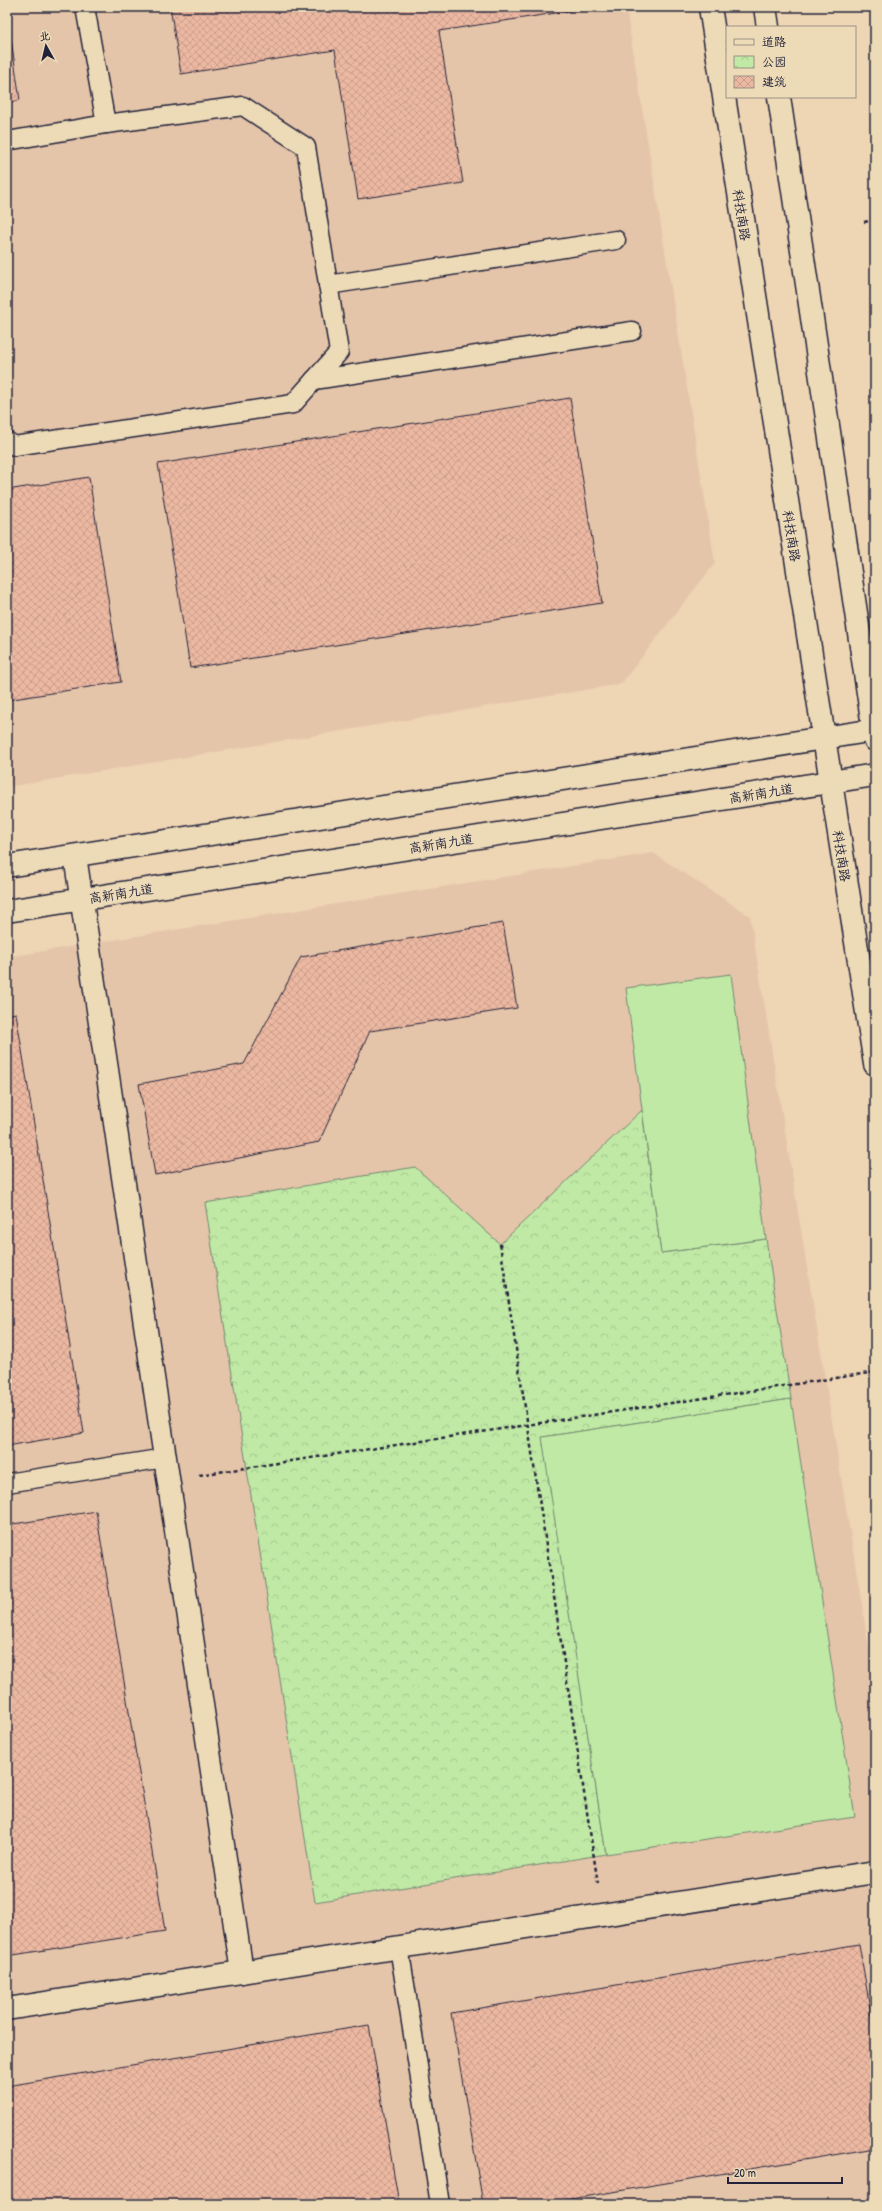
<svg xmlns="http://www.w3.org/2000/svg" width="882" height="2211" viewBox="0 0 882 2211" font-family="'Patrick Hand','LXGW WenKai TC',sans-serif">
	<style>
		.built { fill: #e5c5a9 }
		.park { fill: url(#park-crowns); stroke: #718670 }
		.garden { fill: #c0e9a5; stroke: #718670 }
		.building { fill: url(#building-cross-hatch); stroke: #22223b }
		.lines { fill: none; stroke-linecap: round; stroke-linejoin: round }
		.service-casing { stroke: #22223b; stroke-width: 21 }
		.minor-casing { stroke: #22223b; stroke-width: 25 }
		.tertiary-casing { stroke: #22223b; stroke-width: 25 }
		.secondary-casing { stroke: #22223b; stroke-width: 25 }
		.path { stroke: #22223b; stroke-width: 2.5; stroke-dasharray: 4 3; stroke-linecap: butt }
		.service { stroke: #eddbb8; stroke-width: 18 }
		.minor { stroke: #eddbb8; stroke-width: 22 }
		.tertiary { stroke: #eddbb8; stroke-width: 22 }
		.secondary { stroke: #eddbb8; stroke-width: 22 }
		.labels { text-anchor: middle; stroke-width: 3.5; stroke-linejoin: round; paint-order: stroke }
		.street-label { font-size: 13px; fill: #22223b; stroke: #eddbb8 }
	</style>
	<defs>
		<pattern id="park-crowns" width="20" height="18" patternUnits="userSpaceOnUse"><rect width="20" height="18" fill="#c0e9a5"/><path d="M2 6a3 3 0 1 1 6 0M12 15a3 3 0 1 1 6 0" fill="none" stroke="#a5c88f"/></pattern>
		<pattern id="building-cross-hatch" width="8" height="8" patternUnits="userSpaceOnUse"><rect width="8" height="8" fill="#ecb8a1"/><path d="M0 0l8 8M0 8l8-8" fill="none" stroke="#ca9e8c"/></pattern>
	</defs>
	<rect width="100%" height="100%" fill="#eed5b4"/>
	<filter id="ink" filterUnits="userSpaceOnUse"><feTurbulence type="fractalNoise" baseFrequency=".025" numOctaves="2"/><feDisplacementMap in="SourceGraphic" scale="8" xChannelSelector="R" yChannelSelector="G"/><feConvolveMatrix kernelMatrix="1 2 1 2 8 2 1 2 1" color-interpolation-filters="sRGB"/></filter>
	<g filter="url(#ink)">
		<!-- built -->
		<g class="built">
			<polygon points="7,7 626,7 715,563 621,684 7,787"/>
			<polygon points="653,853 750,916 875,1686 875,2204 7,2204 7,957"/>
		</g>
		<!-- park -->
		<polygon class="park" points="642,1110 661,1253 766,1239 791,1399 543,1437 606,1854 315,1902 205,1203 415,1167 500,1244"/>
		<!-- garden -->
		<g class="garden">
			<polygon points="731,974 766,1239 661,1253 626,988"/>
			<polygon points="791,1399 855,1817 606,1854 542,1437"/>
		</g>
		<!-- building -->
		<g class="building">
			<polygon points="170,7 595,7 439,31 463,183 358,199 335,50 181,74"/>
			<polygon points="7,12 20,100 7,103"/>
			<polygon points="570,398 602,603 190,668 158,464"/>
			<polygon points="89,477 121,682 7,700 7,490"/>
			<polygon points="503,923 517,1008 370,1031 319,1142 155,1175 139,1084 244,1064 301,957"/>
			<polygon points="16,1013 84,1433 7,1446 7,1015"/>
			<polygon points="96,1511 165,1931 7,1956 7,1525"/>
			<polygon points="859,1944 875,2037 875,2148 541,2204 483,2204 451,2013"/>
			<polygon points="369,2025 399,2204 7,2204 7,2086"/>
		</g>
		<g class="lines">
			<!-- service casing -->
			<g class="service-casing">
				<g id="service">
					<polyline points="85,7 106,124"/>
					<polyline points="7,141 106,124 243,106 306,147 339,352 293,404 14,446 7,441"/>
					<polyline points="328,285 616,240"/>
					<polyline points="314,380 632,331"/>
					<polyline points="7,1483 165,1458"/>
					<polyline points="399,1947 440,2204"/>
				</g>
			</g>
			<!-- minor casing -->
			<g class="minor-casing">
				<g id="minor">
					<polyline points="75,856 242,1972"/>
					<polyline points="7,2009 875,1872"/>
				</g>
			</g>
			<!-- tertiary casing -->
			<g class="tertiary-casing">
				<g id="tertiary">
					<polyline points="7,866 875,730"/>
					<polyline points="7,911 875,775"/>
				</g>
			</g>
			<!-- secondary casing -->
			<g class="secondary-casing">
				<g id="secondary">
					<polyline points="710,7 875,1064"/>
					<polyline points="765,7 768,27"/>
					<polyline points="779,97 875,740"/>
				</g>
			</g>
			<!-- path -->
			<g class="path">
				<polyline points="864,222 875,220"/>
				<polyline points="500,1244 598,1884"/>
				<polyline points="199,1475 875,1372"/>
			</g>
			<!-- service -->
			<use href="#service" class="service"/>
			<!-- minor -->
			<use href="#minor" class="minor"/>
			<!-- tertiary -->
			<use href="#tertiary" class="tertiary"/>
			<!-- secondary -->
			<use href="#secondary" class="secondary"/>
		</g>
	</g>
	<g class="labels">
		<!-- street labels -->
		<g class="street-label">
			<text transform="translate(742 215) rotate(81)" y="5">科技南路</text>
			<text transform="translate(792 536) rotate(81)" y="5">科技南路</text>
			<text transform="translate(761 793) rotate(-9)" y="5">高新南九道</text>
			<text transform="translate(441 843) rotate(-9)" y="5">高新南九道</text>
			<text transform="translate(842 856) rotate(81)" y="5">科技南路</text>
			<text transform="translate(121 893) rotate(-9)" y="5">高新南九道</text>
		</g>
	</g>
	<!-- margin -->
	<rect width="882" height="2211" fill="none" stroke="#eddbb8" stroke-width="24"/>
	<rect x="12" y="12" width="858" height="2187" fill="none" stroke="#22223b" stroke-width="1.5" filter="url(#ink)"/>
	<!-- legend -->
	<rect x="726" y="26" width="130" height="72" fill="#eddbb8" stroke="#9c9186"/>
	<rect x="734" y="39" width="20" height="6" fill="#eddbb8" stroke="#9c9186"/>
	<text x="762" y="46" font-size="12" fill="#22223b">道路</text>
	<rect x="734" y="56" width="20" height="12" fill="url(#park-crowns)" stroke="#9c9186"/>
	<text x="762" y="66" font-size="12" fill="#22223b">公园</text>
	<rect x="734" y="76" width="20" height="12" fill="url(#building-cross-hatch)" stroke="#9c9186"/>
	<text x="762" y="86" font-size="12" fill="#22223b">建筑</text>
	<!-- north arrow -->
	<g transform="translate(46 46) rotate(352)" stroke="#eddbb8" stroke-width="3" paint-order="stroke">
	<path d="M0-3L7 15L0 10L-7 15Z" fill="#22223b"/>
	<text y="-6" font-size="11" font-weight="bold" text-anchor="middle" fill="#22223b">北</text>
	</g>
	<!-- scale -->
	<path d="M728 2177v6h114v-6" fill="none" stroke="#22223b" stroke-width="2"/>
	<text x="734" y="2177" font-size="12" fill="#22223b" stroke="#eddbb8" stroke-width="3" paint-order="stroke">20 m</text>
</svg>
